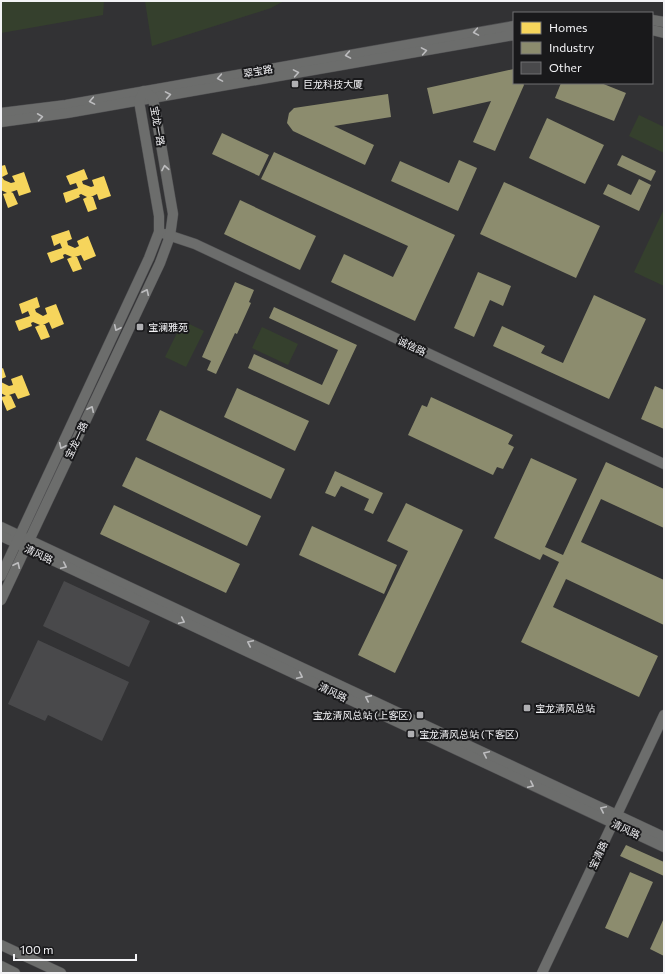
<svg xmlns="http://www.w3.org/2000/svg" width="665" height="974" viewBox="0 0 665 974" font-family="Commissioner,'Noto Sans SC',sans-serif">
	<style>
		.green { fill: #35402d }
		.homes { fill: #f6d55c }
		.industry { fill: #8c8c6e }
		.building { fill: #49494b }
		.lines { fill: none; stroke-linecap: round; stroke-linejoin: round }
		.secondary-casing { stroke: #4e4e50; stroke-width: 11 }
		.secondary { stroke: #6c6d6c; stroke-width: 10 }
		.oneway { stroke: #bdbdbf }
		.poi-dot { fill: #afafb2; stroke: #19191b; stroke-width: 1.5 }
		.labels { text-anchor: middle; stroke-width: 4; stroke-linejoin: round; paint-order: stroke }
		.street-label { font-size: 10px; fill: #f3f3f6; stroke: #19191b }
		.poi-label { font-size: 10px; fill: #f3f3f6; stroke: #19191b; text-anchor: start }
	</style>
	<rect width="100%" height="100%" fill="#323234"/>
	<!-- green -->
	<g class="green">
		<polygon points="1,1 104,1 103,15 1,33"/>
		<polygon points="145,1 284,1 271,8 152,46"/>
		<polygon points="639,115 664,127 664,153 629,136"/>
		<polygon points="664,209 664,286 634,272"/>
		<polygon points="183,321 204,331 186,367 165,357"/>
		<polygon points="262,327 298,344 288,365 252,348"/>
	</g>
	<!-- homes -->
	<g class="homes">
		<polygon points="5,165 8,174 2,177 4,180 11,183 15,182 12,176 24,172 31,192 19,196 17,190 11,192 13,193 18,204 8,208 3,194 7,193 1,190 1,166"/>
		<polygon points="84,169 88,179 82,181 83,184 91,187 94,186 92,180 104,176 111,196 99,200 97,194 91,197 93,197 97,209 88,212 83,199 87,197 81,194 79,195 80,197 66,203 63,193 78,188 76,183 70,185 66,176"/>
		<polygon points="69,230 72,239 67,241 68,245 75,248 79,246 77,241 88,236 96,256 84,261 81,255 75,257 77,257 82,269 73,272 67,259 72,257 65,254 63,255 64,258 51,263 47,253 62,248 60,243 54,246 51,236"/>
		<polygon points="37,297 40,307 35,309 36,312 43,316 47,314 45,308 56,304 64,324 52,329 49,322 43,325 45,325 50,337 41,340 35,327 40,325 33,322 31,323 32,326 19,331 15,321 30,316 28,311 22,314 19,304"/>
		<polygon points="3,368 6,377 1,379 1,369"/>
		<polygon points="22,375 30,395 18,399 15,393 9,395 11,396 16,407 7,411 1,397 6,396 1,393 1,382 9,386 13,385 11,379"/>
	</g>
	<!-- industry -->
	<g class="industry">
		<polygon points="514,69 514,83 523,83 524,85 495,151 473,142 491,101 433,114 427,88"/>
		<polygon points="561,83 601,83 626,93 614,121 555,98"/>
		<polygon points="388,94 391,117 334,126 374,145 365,165 293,131 287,123 289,113 294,108"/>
		<polygon points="547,118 604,145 585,184 529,158"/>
		<polygon points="222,133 269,155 259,176 212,154"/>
		<polygon points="274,152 455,235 415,321 331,282 344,254 393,277 408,246 261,179"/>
		<polygon points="622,155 656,171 651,181 617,165"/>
		<polygon points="459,160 477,168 458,211 391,181 400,161 449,183"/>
		<polygon points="639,179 651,185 639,211 603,194 608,184 631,195"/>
		<polygon points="504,182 600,226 576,278 480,234"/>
		<polygon points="240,200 316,236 300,270 224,234"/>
		<polygon points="478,272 511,286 503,306 490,300 474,337 454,328"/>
		<polygon points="235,282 254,290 249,302 251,303 237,334 235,333 216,374 207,370 211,361 202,357"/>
		<polygon points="594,295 646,319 609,399 493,346 502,326 545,346 541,353 563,363"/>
		<polygon points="274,307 357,345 329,405 248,368 254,354 322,385 338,350 269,318"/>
		<polygon points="655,386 664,390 664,429 641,419"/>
		<polygon points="237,388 309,421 295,451 224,417"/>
		<polygon points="431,397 513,435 508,444 514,447 503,469 497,467 493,475 408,435 422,405 427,407"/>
		<polygon points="160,410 285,469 271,499 146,440"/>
		<polygon points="136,457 261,516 247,546 122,486"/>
		<polygon points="531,458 577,479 545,547 563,555 606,462 664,489 664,528 601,499 581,542 664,580 664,625 566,579 553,607 658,656 639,697 521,642 559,562 543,554 540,560 494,538"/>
		<polygon points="335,471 383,493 373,514 364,510 369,499 341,486 335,497 325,493"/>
		<polygon points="406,503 463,530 395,673 358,655 408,551 387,541"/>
		<polygon points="114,505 240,564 226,593 100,534"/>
		<polygon points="312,526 397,565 384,594 299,555"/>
		<polygon points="626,845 664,862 664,876 620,856"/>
		<polygon points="630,872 653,882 628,938 605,928"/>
		<polygon points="664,918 664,956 650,949"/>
	</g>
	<!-- building -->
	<g class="building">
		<polygon points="64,581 150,621 129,667 43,626"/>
		<polygon points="38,640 129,682 102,741 48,715 45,721 8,704"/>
	</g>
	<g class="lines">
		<!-- secondary casing -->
		<g class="secondary-casing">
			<g id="secondary">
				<polyline points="652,20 664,22"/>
				<polyline points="652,30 664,33"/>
				<polyline points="1,113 66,105 514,26"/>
				<polyline points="1,122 67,113 514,35"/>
				<polyline points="165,234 195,244 664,464"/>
				<polyline points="1,527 664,837"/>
				<polyline points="1,536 664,847"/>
				<polyline points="1,576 149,258 159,232 159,216 139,101 144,91 153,98 173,214 170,236 160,263 1,600"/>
				<polyline points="1,945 61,973"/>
				<polyline points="1,966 15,973"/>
				<polyline points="542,973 664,715"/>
			</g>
		</g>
		<!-- secondary -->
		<use href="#secondary" class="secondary"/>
	</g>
	<!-- one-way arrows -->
	<defs><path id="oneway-chevron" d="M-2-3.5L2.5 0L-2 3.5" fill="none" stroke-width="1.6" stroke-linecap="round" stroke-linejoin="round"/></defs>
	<g class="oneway">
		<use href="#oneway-chevron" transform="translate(476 32) rotate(170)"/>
		<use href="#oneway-chevron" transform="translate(424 51) rotate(-10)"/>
		<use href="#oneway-chevron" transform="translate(348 55) rotate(170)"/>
		<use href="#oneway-chevron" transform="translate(296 73) rotate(-10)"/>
		<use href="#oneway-chevron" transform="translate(220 78) rotate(170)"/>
		<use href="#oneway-chevron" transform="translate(168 95) rotate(-10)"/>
		<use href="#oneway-chevron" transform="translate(92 101) rotate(170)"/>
		<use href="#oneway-chevron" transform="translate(40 117) rotate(-8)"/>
		<use href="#oneway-chevron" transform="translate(165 168) rotate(-100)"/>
		<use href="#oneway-chevron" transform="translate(146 292) rotate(-65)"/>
		<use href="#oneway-chevron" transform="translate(117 328) rotate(115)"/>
		<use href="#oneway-chevron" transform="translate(91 409) rotate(-65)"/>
		<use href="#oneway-chevron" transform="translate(62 446) rotate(115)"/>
		<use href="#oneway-chevron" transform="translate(17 565) rotate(-65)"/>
		<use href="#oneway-chevron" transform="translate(64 566) rotate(25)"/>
		<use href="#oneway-chevron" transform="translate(182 621) rotate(25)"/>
		<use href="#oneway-chevron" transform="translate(250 643) rotate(-155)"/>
		<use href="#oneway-chevron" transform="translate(300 676) rotate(25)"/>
		<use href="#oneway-chevron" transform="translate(368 698) rotate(-155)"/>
		<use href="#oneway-chevron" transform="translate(486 754) rotate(-155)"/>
		<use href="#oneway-chevron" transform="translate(531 785) rotate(25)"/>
		<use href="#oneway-chevron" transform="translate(603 809) rotate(-155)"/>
	</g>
	<!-- markers -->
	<g class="poi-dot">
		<rect x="291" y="80" width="8" height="8" rx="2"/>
		<rect x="136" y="323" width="8" height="8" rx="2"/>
		<rect x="523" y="704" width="8" height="8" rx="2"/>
		<rect x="416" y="711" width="8" height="8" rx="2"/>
		<rect x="407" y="730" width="8" height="8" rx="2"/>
	</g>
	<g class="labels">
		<!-- street labels -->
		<g class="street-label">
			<text transform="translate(258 71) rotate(-10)" y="4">翠宝路</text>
			<text transform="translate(158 126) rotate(80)" y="4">宝龙一路</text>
			<text transform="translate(412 346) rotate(25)" y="4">诚信路</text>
			<text transform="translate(76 440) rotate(-65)" y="4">宝龙一路</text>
			<text transform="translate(39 554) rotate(25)" y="4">清风路</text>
			<text transform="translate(333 692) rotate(25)" y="4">清风路</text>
			<text transform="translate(626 829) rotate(25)" y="4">清风路</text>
			<text transform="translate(598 855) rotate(-65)" y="4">宝清路</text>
		</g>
		<!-- poi labels -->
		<g class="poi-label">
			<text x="303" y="88">巨龙科技大厦</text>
			<text x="148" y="331">宝澜雅苑</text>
			<text x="535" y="712">宝龙清风总站</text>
			<text x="412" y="719" text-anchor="end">宝龙清风总站 (上客区)</text>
			<text x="419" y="738">宝龙清风总站 (下客区)</text>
		</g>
	</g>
	<!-- border -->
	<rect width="665" height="974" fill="none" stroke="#f3f3f6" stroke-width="4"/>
	<!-- legend -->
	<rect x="513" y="12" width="140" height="72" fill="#19191b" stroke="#707073"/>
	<rect x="521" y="22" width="20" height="12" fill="#f6d55c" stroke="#707073"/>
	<text x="549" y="32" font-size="12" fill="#f3f3f6">Homes</text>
	<rect x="521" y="42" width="20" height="12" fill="#8c8c6e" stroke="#707073"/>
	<text x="549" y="52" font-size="12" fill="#f3f3f6">Industry</text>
	<rect x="521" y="62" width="20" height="12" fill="#49494b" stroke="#707073"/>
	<text x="549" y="72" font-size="12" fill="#f3f3f6">Other</text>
	<!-- scale -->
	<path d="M14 954v6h122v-6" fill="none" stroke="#f3f3f6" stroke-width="2"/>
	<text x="20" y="954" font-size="12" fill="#f3f3f6" stroke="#19191b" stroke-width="3" paint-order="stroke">100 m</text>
</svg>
